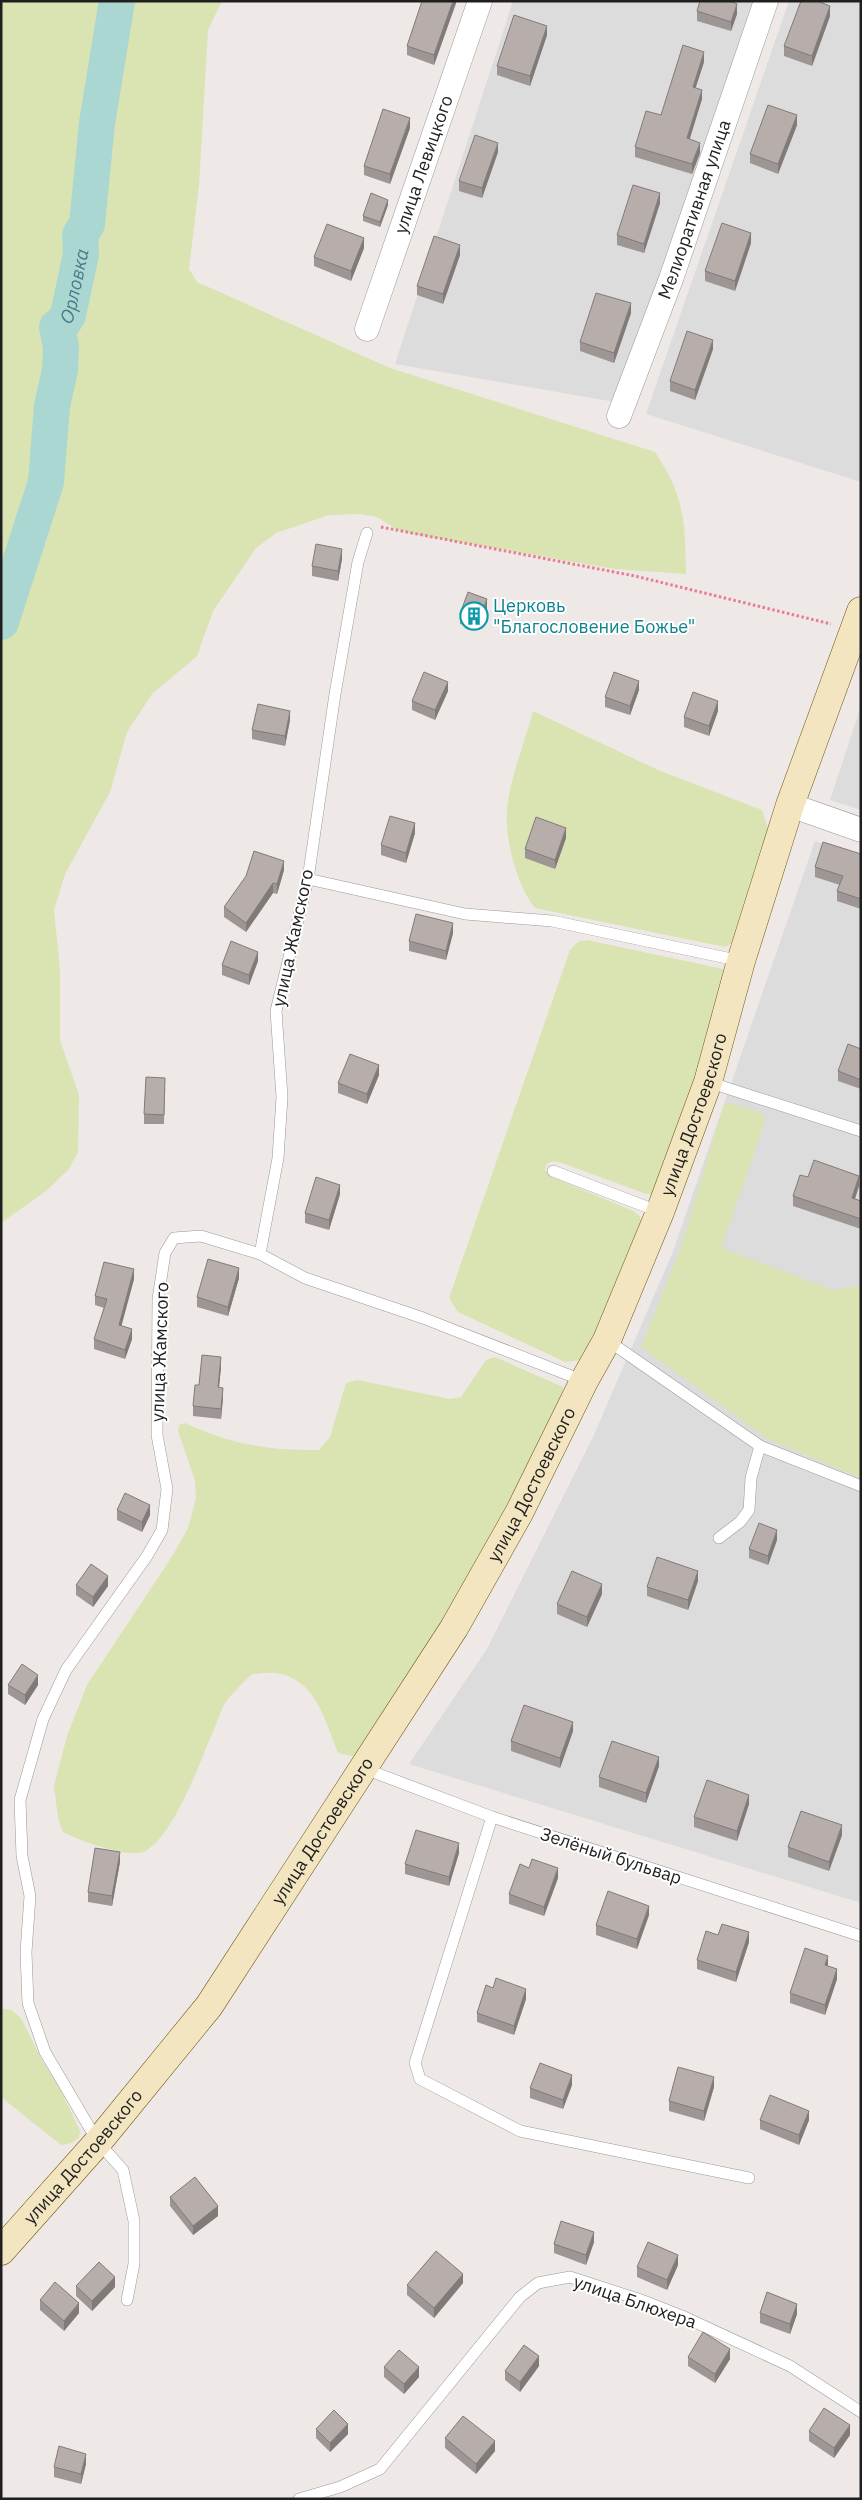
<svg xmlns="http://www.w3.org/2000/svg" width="862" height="2500" viewBox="0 0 862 2500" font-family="'IBM Plex Sans',sans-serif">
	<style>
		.residential { fill: #dddcdc }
		.grass { fill: #dae3b2 }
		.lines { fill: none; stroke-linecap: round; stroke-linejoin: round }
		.river { stroke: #abd7d3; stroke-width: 36 }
		.service-casing { stroke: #999; stroke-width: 12 }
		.minor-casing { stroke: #999; stroke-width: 25 }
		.secondary-casing { stroke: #6a5811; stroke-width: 29 }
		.path { stroke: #ea7b93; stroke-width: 3; stroke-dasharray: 2.5 2.5; stroke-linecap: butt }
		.service { stroke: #fff; stroke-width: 11 }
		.minor { stroke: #fff; stroke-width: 24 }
		.secondary { stroke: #f3e5c0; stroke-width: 28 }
		.wall { fill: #9d9694 }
		.shaded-wall { fill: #807a78 }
		.building { fill: #b7aeac; stroke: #807a78 }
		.labels { text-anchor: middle; stroke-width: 4; stroke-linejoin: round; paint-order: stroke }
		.street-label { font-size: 18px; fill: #1f1f1f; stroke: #fff }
		.culture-label { font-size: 18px; fill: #0d838f; stroke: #fff; text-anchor: start }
		.water-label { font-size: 19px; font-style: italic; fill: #477b87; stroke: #fff }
	</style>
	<rect width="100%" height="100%" fill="#eee9e6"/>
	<!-- residential -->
	<g class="residential">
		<polygon points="513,1 764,1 621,403 395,364"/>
		<polygon points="789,1 861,1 861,482 646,414"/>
		<polygon points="861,706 861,810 830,800"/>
		<polygon points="815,841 861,856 861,1903 409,1764 487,1649 593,1437 672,1254"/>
	</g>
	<!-- grass -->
	<g class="grass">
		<path d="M1,1H222L208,30L199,185L189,269L197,282L390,368L655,452C685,497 685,522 686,574L615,569L413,534L396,529L377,517L360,514L329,515L276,533L256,548L213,611L197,656L152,694L127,732L110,792L65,874L54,910L60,970V1040L79,1095L78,1152L69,1169L46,1191L1,1223Z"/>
		<path d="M533,711L658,770L762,810L768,828V845L736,941L725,947L535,908C517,886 505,840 507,811C509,780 525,742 533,711Z"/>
		<polygon points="587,940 723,969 728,976 661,1186 653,1194 646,1194 562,1163 553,1161 547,1164 545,1170 550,1176 633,1211 640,1216 641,1221 591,1347 581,1360 565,1362 458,1312 449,1298 570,950 578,942"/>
		<polygon points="729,1103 764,1114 765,1121 722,1246 726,1250 830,1289 837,1290 861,1285 861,1478 768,1439 641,1347 681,1247 724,1104"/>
		<path d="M495,1357L563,1387L562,1406L431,1640L357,1757L338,1753C325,1721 316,1678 275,1673C268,1672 260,1674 252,1674C244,1682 235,1690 228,1699C222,1706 219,1718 215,1727C201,1759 176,1831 147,1850C131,1861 79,1840 63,1832L58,1818L54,1786L67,1736L87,1685L173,1555L188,1528L196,1498L195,1481L178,1431L179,1425L185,1423C230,1444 269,1451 319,1450L330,1437L346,1383L357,1380L450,1399L461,1397L486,1360Z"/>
		<polygon points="1,2009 11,2010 21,2018 42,2060 60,2089 80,2131 79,2138 72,2143 61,2145 1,2097"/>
	</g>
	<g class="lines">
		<!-- river -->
		<path class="river" id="s1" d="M1,622L46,482L52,406L60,370L61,347L57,327L63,323L68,315L81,254L80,235L87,224L97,123L117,1"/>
		<!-- service casing -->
		<g class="service-casing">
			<g id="service">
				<polyline points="308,879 465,914 552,921 741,961"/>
				<polyline points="708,1082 861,1131"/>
				<polyline points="553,1171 660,1212"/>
				<polyline points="260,1254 305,1278 423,1318 584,1381"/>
				<polyline points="607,1340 760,1446 861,1486"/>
				<polyline points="719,1538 740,1522 749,1510 751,1478 760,1446"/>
				<polyline points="365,1769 492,1817 861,1936"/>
				<polyline points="492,1817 415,2063 420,2079 520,2131 749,2178"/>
				<polyline points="127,2300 134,2264 134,2221 123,2170 98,2142 45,2052 28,2003 26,1952 30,1896 22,1856 20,1800 43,1719 66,1670 147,1556 162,1530 167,1489 157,1435 158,1299 165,1253 174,1238 201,1236 260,1254 278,1158 282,1097 276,1011 308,879 335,694 358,562 367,533"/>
				<polyline points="299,2499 340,2487 380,2469 520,2297 538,2283 570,2277 644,2301 682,2316 790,2366 861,2412"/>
			</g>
		</g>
		<!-- minor casing -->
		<g class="minor-casing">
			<g id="minor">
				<path id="s2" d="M367,329L480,1"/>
				<path id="s3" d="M619,416L671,279L766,1"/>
				<polyline points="790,805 861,830"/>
			</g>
		</g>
		<!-- secondary casing -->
		<g class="secondary-casing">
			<g id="secondary">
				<path id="s4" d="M1,2251L98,2142L209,2006L454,1628L519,1513L584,1381L607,1340L660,1212L708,1082L741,961L790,805L861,611"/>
			</g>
		</g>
		<!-- path -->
		<polyline class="path" points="381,527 635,576 831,624"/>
		<!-- service -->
		<use href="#service" class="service"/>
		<!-- minor -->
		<use href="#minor" class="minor"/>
		<!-- secondary -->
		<use href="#secondary" class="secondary"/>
	</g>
	<!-- wall -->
	<g class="wall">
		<polygon points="456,1 456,3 434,65 407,55 407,46"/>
		<polygon points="731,2 737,14 731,31 697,21 697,11"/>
		<polygon points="830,16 812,66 784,56 784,46"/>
		<polygon points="547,35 530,86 497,75 497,66"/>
		<polygon points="704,62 695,88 702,99 689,139 700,153 692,174 635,157 635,147"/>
		<polygon points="797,125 778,174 750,163 750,154"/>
		<polygon points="410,128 390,184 364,175 364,166"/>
		<polygon points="498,152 482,198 459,191 459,181"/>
		<polygon points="660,203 644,253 617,245 617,235"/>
		<polygon points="388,205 380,227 363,221 363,216"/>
		<polygon points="751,243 735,291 705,281 705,271"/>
		<polygon points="364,248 351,281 314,266 314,257"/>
		<polygon points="460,255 443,304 417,295 417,286"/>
		<polygon points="631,313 614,363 580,351 580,342"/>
		<polygon points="713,349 695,400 670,391 670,381"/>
		<polygon points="342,559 338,581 312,576 312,566"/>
		<polygon points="487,608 479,630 460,624 460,614"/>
		<polygon points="639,690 630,715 605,707 605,697"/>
		<polygon points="448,691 435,720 412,710 412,701"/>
		<polygon points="718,711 709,736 684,727 684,717"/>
		<polygon points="290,720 285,746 252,739 252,730"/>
		<polygon points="415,833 406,863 381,855 381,845"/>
		<polygon points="566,838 555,869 525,858 525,849"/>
		<polygon points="861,854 861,909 837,901 837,891 840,885 815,877 815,867"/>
		<polygon points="284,870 277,894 273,893 246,932 224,917 224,907"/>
		<polygon points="453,933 446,960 409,951 409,941"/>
		<polygon points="258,961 249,985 222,975 222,965"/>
		<polygon points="861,1049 861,1089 838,1081 838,1071"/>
		<polygon points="379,1075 367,1104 338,1093 338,1083"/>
		<polygon points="165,1087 164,1124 144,1124 144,1114"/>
		<polygon points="808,1177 859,1186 855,1199 861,1201 861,1229 793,1206 793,1196"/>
		<polygon points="340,1194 329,1230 305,1223 305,1213"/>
		<polygon points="239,1278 228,1316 197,1307 197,1297"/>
		<polygon points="134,1279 121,1326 132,1339 125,1359 94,1349 94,1339 104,1308 95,1305 95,1296"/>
		<polygon points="221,1367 219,1387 223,1398 221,1419 193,1416 193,1406 199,1385"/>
		<polygon points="117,1510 150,1515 142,1532 117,1520"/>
		<polygon points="777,1540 768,1565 749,1558 749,1549"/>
		<polygon points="698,1581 688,1610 647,1596 647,1587"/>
		<polygon points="76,1585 108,1586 93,1607 76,1595"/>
		<polygon points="602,1594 587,1627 557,1614 557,1604"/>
		<polygon points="8,1685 38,1685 25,1705 8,1694"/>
		<polygon points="573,1731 560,1768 511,1751 511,1741"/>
		<polygon points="659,1766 646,1803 599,1787 599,1777"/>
		<polygon points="749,1804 737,1841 694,1827 694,1817"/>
		<polygon points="842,1835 829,1871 788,1857 788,1847"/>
		<polygon points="459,1853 449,1886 405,1874 405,1864"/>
		<polygon points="120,1862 112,1906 88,1902 88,1892"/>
		<polygon points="529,1868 558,1878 544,1916 509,1904 509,1894"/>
		<polygon points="649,1915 637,1949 596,1935 596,1925"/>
		<polygon points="718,1935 749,1942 736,1982 697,1969 697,1960"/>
		<polygon points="828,1966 837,1979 825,2015 790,2003 790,1993"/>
		<polygon points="493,1988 526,1999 514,2035 477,2022 477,2013"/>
		<polygon points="572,2085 563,2109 530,2098 530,2088"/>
		<polygon points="714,2087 704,2121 669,2111 669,2101"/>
		<polygon points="760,2120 809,2120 799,2145 760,2129"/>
		<polygon points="170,2197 218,2216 193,2235 170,2206"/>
		<polygon points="594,2242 586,2265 554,2253 554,2244"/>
		<polygon points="678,2265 667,2290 637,2277 637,2267"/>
		<polygon points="463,2283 434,2318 407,2295 407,2285"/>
		<polygon points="76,2286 115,2287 92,2311 76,2296"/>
		<polygon points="40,2300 79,2313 64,2331 40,2310"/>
		<polygon points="760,2313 797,2314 790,2334 760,2323"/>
		<polygon points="688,2357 730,2359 715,2383 688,2366"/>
		<polygon points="539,2366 520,2392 505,2380 505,2371"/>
		<polygon points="384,2367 419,2377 404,2394 384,2377"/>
		<polygon points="316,2429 348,2434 330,2452 316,2438"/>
		<polygon points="809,2431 850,2435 834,2458 809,2441"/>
		<polygon points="445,2438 495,2451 476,2474 445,2448"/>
		<polygon points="86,2464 81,2484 54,2477 54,2467"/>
	</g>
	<!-- shaded-wall -->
	<g class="shaded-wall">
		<polygon points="453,1 456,1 456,3 434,65 434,55"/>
		<polygon points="737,4 737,14 731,31 731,22"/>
		<polygon points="830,6 830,16 812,66 812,56"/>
		<polygon points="547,26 547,35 530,86 530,76"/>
		<polygon points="704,52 704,62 693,96 693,87"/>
		<polygon points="702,90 702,99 687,148 687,138"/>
		<polygon points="797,115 797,125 778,174 778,164"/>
		<polygon points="410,118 410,128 390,184 390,174"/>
		<polygon points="498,143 498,152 482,198 482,188"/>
		<polygon points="700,143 700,153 692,174 692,164"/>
		<polygon points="660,193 660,203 644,253 644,244"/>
		<polygon points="388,200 388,205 380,227 380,222"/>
		<polygon points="751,233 751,243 735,291 735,281"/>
		<polygon points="364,238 364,248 351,281 351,271"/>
		<polygon points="460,245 460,255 443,304 443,294"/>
		<polygon points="631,303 631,313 614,363 614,353"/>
		<polygon points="713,340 713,349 695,400 695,390"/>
		<polygon points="342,549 342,559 338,581 338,571"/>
		<polygon points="487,599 487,608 479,630 479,620"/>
		<polygon points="639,681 639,690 630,715 630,706"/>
		<polygon points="448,682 448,691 435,720 435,710"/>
		<polygon points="718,701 718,711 709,736 709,726"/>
		<polygon points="290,711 290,720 285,746 285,736"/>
		<polygon points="415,823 415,833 406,863 406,853"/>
		<polygon points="566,828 566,838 555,869 555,860"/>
		<polygon points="284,861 284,870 277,894 277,884"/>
		<polygon points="273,883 273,893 246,932 246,923"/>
		<polygon points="453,923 453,933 446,960 446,951"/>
		<polygon points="258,952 258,961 249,985 249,975"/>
		<polygon points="379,1065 379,1075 367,1104 367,1094"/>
		<polygon points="859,1176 859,1186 852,1207 852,1198"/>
		<polygon points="340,1185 340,1194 329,1230 329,1220"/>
		<polygon points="239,1268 239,1278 228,1316 228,1307"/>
		<polygon points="134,1269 134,1279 119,1335 119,1325"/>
		<polygon points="132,1329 132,1339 125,1359 125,1350"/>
		<polygon points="221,1357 221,1367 218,1397 218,1387"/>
		<polygon points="223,1388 223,1398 221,1419 221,1409"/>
		<polygon points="150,1505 150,1515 142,1532 142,1522"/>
		<polygon points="777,1530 777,1540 768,1565 768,1556"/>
		<polygon points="698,1571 698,1581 688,1610 688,1600"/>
		<polygon points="108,1576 108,1586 93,1607 93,1597"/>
		<polygon points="602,1584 602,1594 587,1627 587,1617"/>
		<polygon points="38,1675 38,1685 25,1705 25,1695"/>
		<polygon points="573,1722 573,1731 560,1768 560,1758"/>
		<polygon points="659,1757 659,1766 646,1803 646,1793"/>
		<polygon points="749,1795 749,1804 737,1841 737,1831"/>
		<polygon points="842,1825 842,1835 829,1871 829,1862"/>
		<polygon points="459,1843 459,1853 449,1886 449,1877"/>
		<polygon points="120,1852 120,1862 112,1906 112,1896"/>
		<polygon points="558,1868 558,1878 544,1916 544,1907"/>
		<polygon points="649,1906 649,1915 637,1949 637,1939"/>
		<polygon points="749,1932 749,1942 736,1982 736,1972"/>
		<polygon points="828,1956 828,1966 825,1965"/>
		<polygon points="837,1969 837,1979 825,2015 825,2005"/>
		<polygon points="526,1989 526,1999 514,2035 514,2026"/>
		<polygon points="572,2075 572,2085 563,2109 563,2100"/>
		<polygon points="714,2077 714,2087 704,2121 704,2111"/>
		<polygon points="809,2111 809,2120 799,2145 799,2135"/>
		<polygon points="218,2206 218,2216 193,2235 193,2226"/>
		<polygon points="594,2232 594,2242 586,2265 586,2255"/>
		<polygon points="678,2255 678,2265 667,2290 667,2280"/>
		<polygon points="463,2274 463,2283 434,2318 434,2308"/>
		<polygon points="115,2277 115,2287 92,2311 92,2301"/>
		<polygon points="79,2303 79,2313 64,2331 64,2321"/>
		<polygon points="797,2304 797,2314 790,2334 790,2324"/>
		<polygon points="730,2349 730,2359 715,2383 715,2374"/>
		<polygon points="539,2356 539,2366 520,2392 520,2382"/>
		<polygon points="419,2367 419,2377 404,2394 404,2384"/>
		<polygon points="348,2424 348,2434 330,2452 330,2443"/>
		<polygon points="850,2425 850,2435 834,2458 834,2448"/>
		<polygon points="495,2441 495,2451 476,2474 476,2464"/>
		<polygon points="86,2454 86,2464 81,2484 81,2474"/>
	</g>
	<!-- building -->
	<g class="building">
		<polygon points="422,1 453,1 434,55 407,46"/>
		<polygon points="700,1 730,1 737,4 731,22 697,11"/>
		<polygon points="801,1 817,1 830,6 812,56 784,46"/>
		<polygon points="514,15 547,26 530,76 497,66"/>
		<polygon points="683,45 704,52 693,87 702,90 687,138 700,143 692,164 635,147 646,111 661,115"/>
		<polygon points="768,105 797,115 778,164 750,154"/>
		<polygon points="383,109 410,118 390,174 364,166"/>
		<polygon points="475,135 498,143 482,188 459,181"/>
		<polygon points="633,185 660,193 644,244 617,235"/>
		<polygon points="371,193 388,200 380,222 363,216"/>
		<polygon points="722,223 751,233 735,281 705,271"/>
		<polygon points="327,224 364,238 351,271 314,257"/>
		<polygon points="434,236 460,245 443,294 417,286"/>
		<polygon points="596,293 631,303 614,353 580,342"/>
		<polygon points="687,331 713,340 695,390 670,381"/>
		<polygon points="316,544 342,549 338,571 312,566"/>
		<polygon points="468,592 487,599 479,620 460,614"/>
		<polygon points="424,672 448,682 435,710 412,701"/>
		<polygon points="614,672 639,681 630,706 605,697"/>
		<polygon points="693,692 718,701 709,726 684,717"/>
		<polygon points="258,704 290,711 285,736 252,730"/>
		<polygon points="390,816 415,823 406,853 381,845"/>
		<polygon points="536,817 566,828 555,860 525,849"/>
		<polygon points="823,842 861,854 861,899 837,891 843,876 815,867"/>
		<polygon points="254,851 284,861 277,884 273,883 246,923 224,907 246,876"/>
		<polygon points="416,914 453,923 446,951 409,941"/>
		<polygon points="231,941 258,952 249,975 222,965"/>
		<polygon points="848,1044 861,1049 861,1080 838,1071"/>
		<polygon points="350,1054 379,1065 367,1094 338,1083"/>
		<polygon points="146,1077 165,1078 164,1115 144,1114"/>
		<polygon points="814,1160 859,1176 852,1198 861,1201 861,1219 793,1196 800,1175 808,1177"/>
		<polygon points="316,1177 340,1185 329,1220 305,1213"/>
		<polygon points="208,1259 239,1268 228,1307 197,1297"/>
		<polygon points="104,1262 134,1269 119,1325 132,1329 125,1350 94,1339 107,1299 95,1296"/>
		<polygon points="202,1355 221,1357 218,1387 223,1388 221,1409 193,1406 195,1385 199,1385"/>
		<polygon points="125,1493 150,1505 142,1522 117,1510"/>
		<polygon points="759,1523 777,1530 768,1556 749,1549"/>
		<polygon points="657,1557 698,1571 688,1600 647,1587"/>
		<polygon points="91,1564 108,1576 93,1597 76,1585"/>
		<polygon points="572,1571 602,1584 587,1617 557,1604"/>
		<polygon points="22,1664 38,1675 25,1695 8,1685"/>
		<polygon points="524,1705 573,1722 560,1758 511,1741"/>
		<polygon points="612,1741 659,1757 646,1793 599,1777"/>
		<polygon points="707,1780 749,1795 737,1831 694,1817"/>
		<polygon points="801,1811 842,1825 829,1862 788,1847"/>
		<polygon points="416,1830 459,1843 449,1877 405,1864"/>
		<polygon points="95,1848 120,1852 112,1896 88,1892"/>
		<polygon points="532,1859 558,1868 544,1907 509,1894 520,1864 529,1868"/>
		<polygon points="608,1891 649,1906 637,1939 596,1925"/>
		<polygon points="722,1924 749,1932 736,1972 697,1960 706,1931 718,1935"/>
		<polygon points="805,1948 828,1956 825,1965 837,1969 825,2005 790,1993"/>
		<polygon points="496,1978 526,1989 514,2026 477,2013 486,1985 493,1988"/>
		<polygon points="540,2063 572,2075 563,2100 530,2088"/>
		<polygon points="678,2067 714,2077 704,2111 669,2101"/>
		<polygon points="770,2095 809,2111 799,2135 760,2120"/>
		<polygon points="195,2177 218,2206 193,2226 170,2197"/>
		<polygon points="561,2221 594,2232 586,2255 554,2244"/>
		<polygon points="648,2242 678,2255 667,2280 637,2267"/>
		<polygon points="436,2251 463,2274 434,2308 407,2285"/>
		<polygon points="99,2262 115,2277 92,2301 76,2286"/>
		<polygon points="55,2282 79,2303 64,2321 40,2300"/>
		<polygon points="767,2292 797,2304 790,2324 760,2313"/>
		<polygon points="703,2332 730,2349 715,2374 688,2357"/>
		<polygon points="524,2345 539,2356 520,2382 505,2371"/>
		<polygon points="399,2350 419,2367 404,2384 384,2367"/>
		<polygon points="824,2408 850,2425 834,2448 809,2431"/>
		<polygon points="334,2410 348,2424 330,2443 316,2429"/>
		<polygon points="463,2416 495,2441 476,2464 445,2438"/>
		<polygon points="59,2446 86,2454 81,2474 54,2467"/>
	</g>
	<!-- icons -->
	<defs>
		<g id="building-ring" transform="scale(1.4375)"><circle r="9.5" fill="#fff" stroke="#0f9aa8" stroke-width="1.5"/><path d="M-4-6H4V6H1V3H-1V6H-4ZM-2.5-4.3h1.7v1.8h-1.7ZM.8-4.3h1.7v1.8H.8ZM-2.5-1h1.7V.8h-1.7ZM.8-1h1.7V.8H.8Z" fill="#0f9aa8"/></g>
	</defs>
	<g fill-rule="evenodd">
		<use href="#building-ring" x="474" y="616"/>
	</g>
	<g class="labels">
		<!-- street labels -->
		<g class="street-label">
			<text dy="6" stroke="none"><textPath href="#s2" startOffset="174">улица Левицкого</textPath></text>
			<text dy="6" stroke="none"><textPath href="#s3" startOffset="220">Мелиоративная улица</textPath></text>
			<text transform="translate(293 938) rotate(-78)" y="6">улица Жамского</text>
			<text dy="6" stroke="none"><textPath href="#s4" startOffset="1340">улица Достоевского</textPath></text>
			<text transform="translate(160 1352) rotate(-88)" y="6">улица Жамского</text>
			<text dy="6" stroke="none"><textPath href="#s4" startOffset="935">улица Достоевского</textPath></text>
			<text dy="6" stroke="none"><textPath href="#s4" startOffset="530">улица Достоевского</textPath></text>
			<text transform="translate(611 1856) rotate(18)" y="6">Зелёный бульвар</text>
			<text dy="6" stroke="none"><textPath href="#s4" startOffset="125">улица Достоевского</textPath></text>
			<text transform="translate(635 2302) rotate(19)" y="6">улица Блюхера</text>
		</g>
		<!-- culture labels -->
		<g class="culture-label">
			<text x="493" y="612">Церковь<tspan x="493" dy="21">"Благословение Божье"</tspan></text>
		</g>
		<!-- water labels -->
		<g class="water-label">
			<text dy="7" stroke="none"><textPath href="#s1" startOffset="350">Орловка</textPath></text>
		</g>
	</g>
	<!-- border -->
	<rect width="862" height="2500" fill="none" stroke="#1f1f1f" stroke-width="5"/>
</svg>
